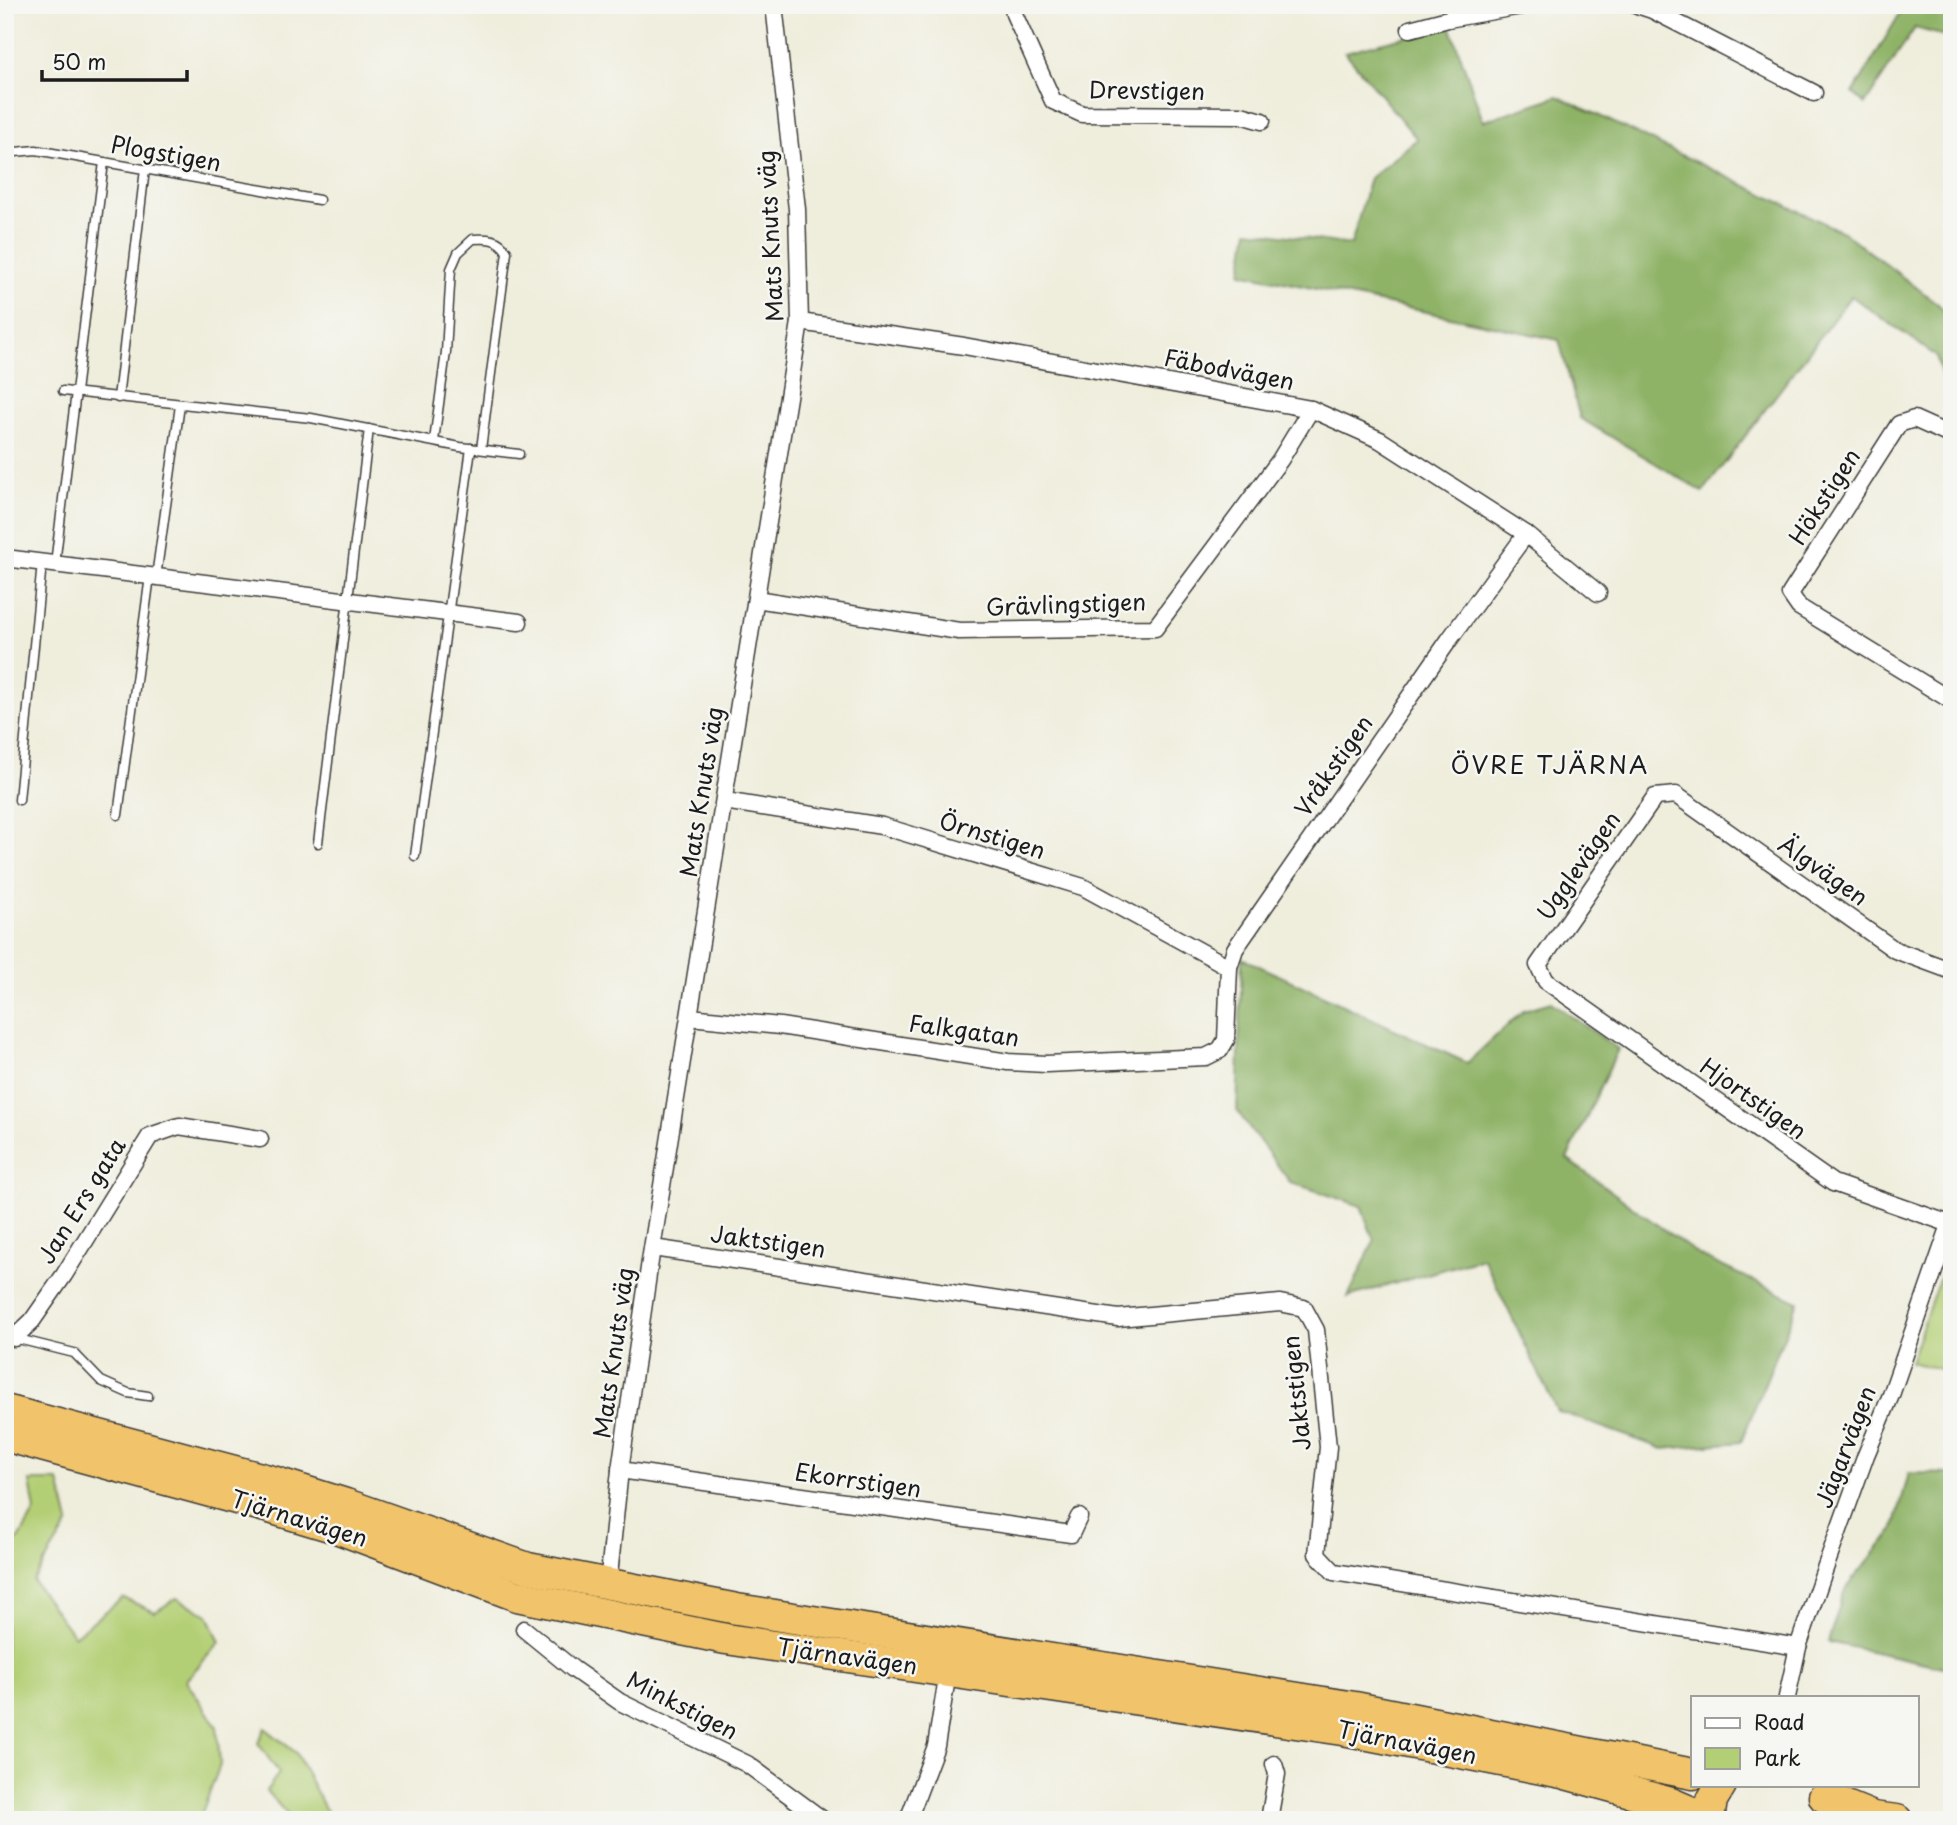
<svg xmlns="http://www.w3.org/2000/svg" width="1957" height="1825" viewBox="0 0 1957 1825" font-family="'Playpen Sans',sans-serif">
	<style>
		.green { fill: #b3cf75; stroke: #687648; stroke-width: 2 }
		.forest { fill: #8eb266; stroke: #556741; stroke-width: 2 }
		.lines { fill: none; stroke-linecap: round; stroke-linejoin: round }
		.lane-casing { stroke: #3c3b39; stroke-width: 11 }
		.street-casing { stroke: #3c3b39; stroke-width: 19 }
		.highway-casing { stroke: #3c3b39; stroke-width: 33 }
		.lane { stroke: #fff; stroke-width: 8 }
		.street { stroke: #fff; stroke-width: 16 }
		.highway { stroke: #f1c36a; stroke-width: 30 }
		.labels { text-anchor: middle; stroke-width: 5; stroke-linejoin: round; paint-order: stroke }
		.street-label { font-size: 23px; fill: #1c1c1c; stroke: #f6f6f2 }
		.neighbourhood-label { font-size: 24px; letter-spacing: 2px; fill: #1c1c1c; stroke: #f6f6f2 }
	</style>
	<rect width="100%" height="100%" fill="#f6f6f2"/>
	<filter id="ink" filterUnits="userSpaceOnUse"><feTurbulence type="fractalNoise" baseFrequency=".0143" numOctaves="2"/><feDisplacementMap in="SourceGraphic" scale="14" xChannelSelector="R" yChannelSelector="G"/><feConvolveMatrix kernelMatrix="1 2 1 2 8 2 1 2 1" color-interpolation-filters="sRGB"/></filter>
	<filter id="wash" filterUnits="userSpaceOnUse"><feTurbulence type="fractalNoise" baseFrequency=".00686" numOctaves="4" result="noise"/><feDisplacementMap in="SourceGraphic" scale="28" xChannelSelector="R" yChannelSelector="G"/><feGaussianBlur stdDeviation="1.57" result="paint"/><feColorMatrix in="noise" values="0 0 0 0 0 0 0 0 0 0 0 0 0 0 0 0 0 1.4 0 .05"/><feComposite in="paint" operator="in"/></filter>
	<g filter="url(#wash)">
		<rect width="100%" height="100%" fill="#efeddb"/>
		<!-- green -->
		<g class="green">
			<polygon points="1946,1259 1952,1261 1952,1372 1910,1362"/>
			<polygon points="30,1481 59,1481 69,1523 33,1581 74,1636 123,1598 155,1612 177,1598 208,1615 220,1642 186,1680 217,1727 220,1765 199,1820 5,1820 5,1542 19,1539 35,1511"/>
			<polygon points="265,1728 296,1753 331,1820 286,1820 288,1815 266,1791 279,1773 258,1743"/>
		</g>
		<!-- forest -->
		<g class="forest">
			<polygon points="1905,5 1952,5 1952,38 1915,28 1865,104 1853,93"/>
			<polygon points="1450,25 1483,121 1558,96 1845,233 1938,304 1952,319 1952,411 1936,356 1851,296 1703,492 1580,418 1559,340 1241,273 1248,230 1351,245 1370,178 1417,139 1345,52"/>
			<polygon points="1242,958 1467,1063 1524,1010 1551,1002 1618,1049 1567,1159 1700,1256 1798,1302 1741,1442 1663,1449 1557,1411 1483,1258 1348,1297 1374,1241 1361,1206 1290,1182 1237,1111"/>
			<polygon points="1909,1473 1952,1474 1952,1669 1828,1642 1845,1589 1893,1531"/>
		</g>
	</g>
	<g filter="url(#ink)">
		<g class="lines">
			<!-- lane casing -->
			<g class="lane-casing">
				<g id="lane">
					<polyline points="5,153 36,150 319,200"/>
					<polyline points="63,391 311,418 460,447 519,454"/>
					<polyline points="118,398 145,169"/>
					<path d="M434,441L446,352L451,269L458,253L473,239C487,238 499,238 507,252L481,449"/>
					<polyline points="55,564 104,162"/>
					<polyline points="156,577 180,405"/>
					<polyline points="19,800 42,563"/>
					<polyline points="118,815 150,576"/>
					<polyline points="318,843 369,429"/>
					<polyline points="415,856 471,448"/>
					<polyline points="14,1338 74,1353 101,1381 128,1393 148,1396"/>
				</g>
			</g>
			<!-- street casing -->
			<g class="street-casing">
				<g id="street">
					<polyline points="1013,5 1014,14 1053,101 1082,114 1241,115 1262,121"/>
					<polyline points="1637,5 1652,10 1814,93"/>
					<polyline points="1410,29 1448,19 1527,5"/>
					<polyline points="800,322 964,346 1311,409 1380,440 1526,534 1598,593"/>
					<polyline points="1952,436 1914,419 1899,424 1790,594 1799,607 1952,701"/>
					<polyline points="5,558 519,622"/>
					<polyline points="756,599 959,631 1155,628 1280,460 1311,409"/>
					<polyline points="724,801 882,826 1083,887 1229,967"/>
					<polyline points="690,1017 780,1026 1008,1062 1046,1064 1206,1057 1220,1050 1226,1040 1229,967 1235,949 1449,640 1526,534"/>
					<polyline points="1950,1224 1833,1183 1546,981 1538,965 1655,797 1676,795 1895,950 1952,971"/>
					<polyline points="653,1248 1118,1318 1280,1303 1304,1308 1316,1330 1328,1447 1317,1554 1334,1572 1798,1647"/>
					<polyline points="5,1335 14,1338 32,1321 64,1275 150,1136 179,1126 260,1139"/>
					<polyline points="620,1470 1071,1534 1079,1517"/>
					<polyline points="608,1585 620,1470 650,1261 800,322 797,209 774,5"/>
					<polyline points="524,1629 573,1669 620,1702 747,1764 823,1820"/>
					<polyline points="1787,1697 1798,1647 1822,1577 1866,1455 1891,1395 1952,1219"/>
					<polyline points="908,1820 936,1746 948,1672"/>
					<polyline points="1269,1820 1277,1774 1274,1764"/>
				</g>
			</g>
			<!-- highway casing -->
			<g class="highway-casing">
				<g id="highway">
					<polyline points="5,1410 276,1482 346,1504 528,1568 737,1609 1355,1707 1693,1774"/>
					<polyline points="5,1436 266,1507 339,1529 517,1596 726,1639 1343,1730 1562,1773 1671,1803 1692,1812 1701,1820"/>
					<polyline points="1824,1797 1873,1817 1897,1820"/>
					<polyline points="1709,1820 1712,1800 1721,1785"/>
				</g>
			</g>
			<!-- lane -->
			<use href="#lane" class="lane"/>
			<!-- street -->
			<use href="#street" class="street"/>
			<!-- highway -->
			<use href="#highway" class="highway"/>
		</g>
	</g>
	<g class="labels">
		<!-- street labels -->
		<g class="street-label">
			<text transform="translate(1147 91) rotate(1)" y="8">Drevstigen</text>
			<text transform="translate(166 154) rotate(10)" y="8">Plogstigen</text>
			<text transform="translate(771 236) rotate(-93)" y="8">Mats Knuts väg</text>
			<text transform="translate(1229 370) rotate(11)" y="8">Fäbodvägen</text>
			<text transform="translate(1825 497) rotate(-57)" y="8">Hökstigen</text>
			<text transform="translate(1066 605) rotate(-2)" y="8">Grävlingstigen</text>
			<text transform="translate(1334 766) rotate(-55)" y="8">Vråkstigen</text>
			<text transform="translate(702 792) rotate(-81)" y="8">Mats Knuts väg</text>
			<text transform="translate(992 836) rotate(17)" y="8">Örnstigen</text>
			<text transform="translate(1579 866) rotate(-55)" y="8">Ugglevägen</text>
			<text transform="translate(1823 871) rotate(35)" y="8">Älgvägen</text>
			<text transform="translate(964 1031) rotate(8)" y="8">Falkgatan</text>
			<text transform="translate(1753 1099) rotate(35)" y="8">Hjortstigen</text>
			<text transform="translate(82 1201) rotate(-58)" y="8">Jan Ers gata</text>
			<text transform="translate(768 1242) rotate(8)" y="8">Jaktstigen</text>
			<text transform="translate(614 1353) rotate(-82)" y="8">Mats Knuts väg</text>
			<text transform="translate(1297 1393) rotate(-96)" y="8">Jaktstigen</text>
			<text transform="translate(1846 1447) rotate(-69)" y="8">Jägarvägen</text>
			<text transform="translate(858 1481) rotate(8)" y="8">Ekorrstigen</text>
			<text transform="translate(299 1519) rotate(17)" y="8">Tjärnavägen</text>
			<text transform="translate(847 1657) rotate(8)" y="8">Tjärnavägen</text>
			<text transform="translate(682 1706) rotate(27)" y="8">Minkstigen</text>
			<text transform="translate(1407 1743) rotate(11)" y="8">Tjärnavägen</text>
		</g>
		<!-- neighbourhood labels -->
		<g class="neighbourhood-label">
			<text x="1550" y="774">ÖVRE TJÄRNA</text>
		</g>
	</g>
	<!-- margin -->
	<rect width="1957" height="1825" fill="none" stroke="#f6f6f2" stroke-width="28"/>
	<!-- legend -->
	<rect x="1691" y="1696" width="228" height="91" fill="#f6f6f2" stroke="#9f9f9c" stroke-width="2"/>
	<rect x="1705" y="1718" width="35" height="10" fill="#ffffff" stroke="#9f9f9c" stroke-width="2"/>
	<text x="1754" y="1730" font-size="21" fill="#1c1c1c">Road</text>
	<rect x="1705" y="1748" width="35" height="21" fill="#b3cf75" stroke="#9f9f9c" stroke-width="2"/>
	<text x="1754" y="1766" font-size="21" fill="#1c1c1c">Park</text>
	<!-- scale -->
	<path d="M42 70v10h145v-10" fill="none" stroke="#1c1c1c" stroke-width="3.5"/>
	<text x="52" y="70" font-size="21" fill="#1c1c1c" stroke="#f6f6f2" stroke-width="5" paint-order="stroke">50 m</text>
</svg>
